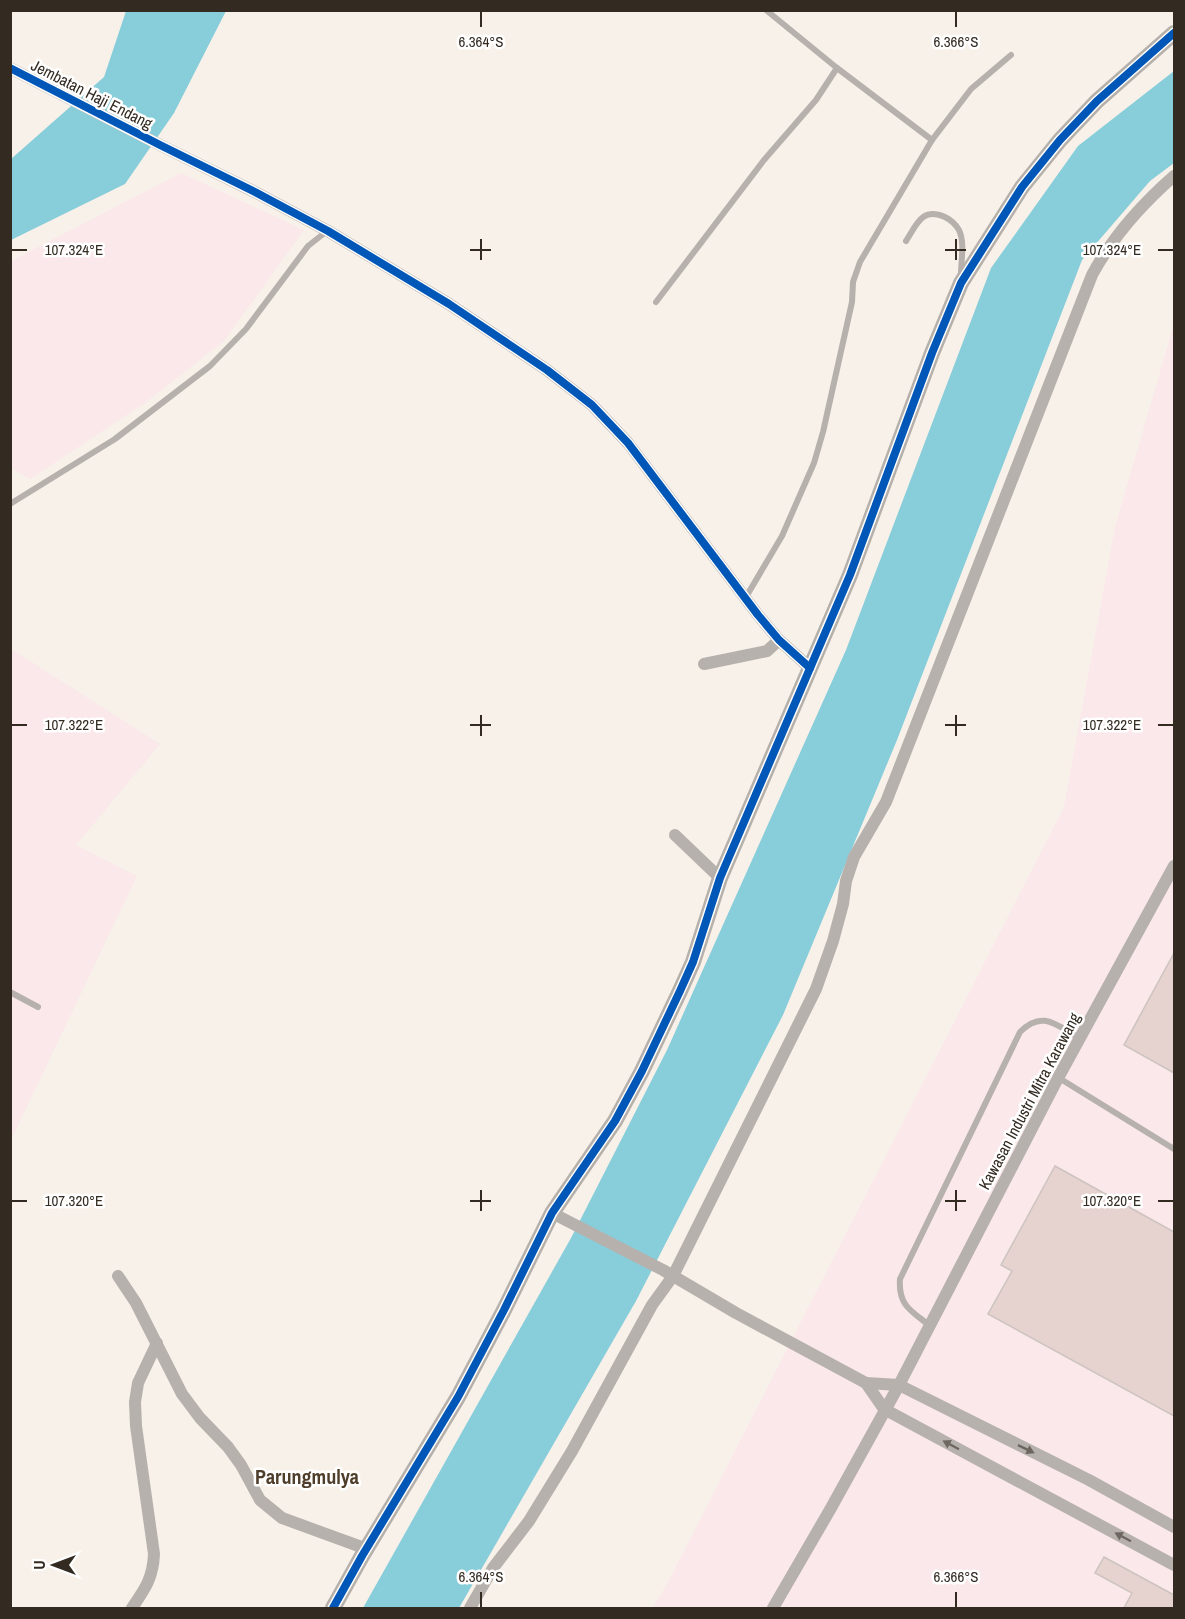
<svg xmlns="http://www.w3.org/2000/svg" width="1185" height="1619" viewBox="0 0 1185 1619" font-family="'Archivo Narrow',sans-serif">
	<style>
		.industrial { fill: #fae8ea }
		.water { fill: #87cdda }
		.building { fill: #e6d3cf; stroke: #cdc3bf; stroke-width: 1.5 }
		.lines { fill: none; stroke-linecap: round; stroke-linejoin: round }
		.lane { stroke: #b7b1ad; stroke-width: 6 }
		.street { stroke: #b7b1ad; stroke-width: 12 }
		.secondary { stroke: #b6b0ab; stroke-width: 16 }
		.cycleway-casing { stroke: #fff; stroke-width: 11 }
		.cycleway { stroke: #0057b8; stroke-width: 8 }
		.oneway { fill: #6e6761 }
		.ticks { fill: none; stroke: #332b22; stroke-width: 2 }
		.labels { text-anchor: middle; stroke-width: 5; stroke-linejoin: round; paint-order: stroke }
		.street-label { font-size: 16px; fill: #332b22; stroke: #fff }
		.quarter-label { font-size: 20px; font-weight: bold; fill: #4f3e2b; stroke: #fff }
		.ticks-label { font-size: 15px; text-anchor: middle; fill: #332b22; stroke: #fff; stroke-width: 5; stroke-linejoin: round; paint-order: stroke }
	</style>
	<rect width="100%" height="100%" fill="#f8f1e9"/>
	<!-- industrial -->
	<g class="industrial">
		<polygon points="181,173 304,230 224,341 145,403 30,479 11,468 11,261"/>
		<polygon points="1174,324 1174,1608 652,1608 666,1586 1064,807 1115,527"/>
		<polygon points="11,649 160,744 76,845 137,876 11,1140"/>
	</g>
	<!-- water -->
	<g class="water">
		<polygon points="126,11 226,11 174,113 125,184 11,240 11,159 104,77"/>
		<polygon points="1174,71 1174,163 1150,181 1082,260 897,740 783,1015 636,1301 459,1608 363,1608 571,1238 667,1050 846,650 991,268 1078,146"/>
	</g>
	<!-- building -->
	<g class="building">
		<polygon points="1174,953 1174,1073 1124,1045"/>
		<polygon points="1055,1166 1174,1232 1174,1416 988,1314 1012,1271 1001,1265"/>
		<polygon points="1104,1557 1174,1595 1174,1608 1124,1608 1132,1593 1095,1573"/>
	</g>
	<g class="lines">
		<!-- lane -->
		<g class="lane">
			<polyline points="766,10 837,68 932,140"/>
			<path d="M906,241C917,224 922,207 945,217C951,220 956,225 959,230C965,243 961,260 961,274"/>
			<polyline points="656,302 764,160 816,100 837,68"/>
			<polyline points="10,504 115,439 210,366 246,329 308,246 327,231"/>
			<polyline points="746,597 782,536 814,463 823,432 852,302 853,282 860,262 932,140 971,89 1011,55"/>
			<polyline points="10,992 38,1007"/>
			<polyline points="1059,1078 1174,1149"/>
			<path d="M929,1325C911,1311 898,1305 900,1279L1020,1032C1043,1009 1057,1026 1081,1039"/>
		</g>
		<!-- street -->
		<g class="street">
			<polyline points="10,68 160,145 255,192 328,231 449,304 547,370 592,405 628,443 758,615 779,640 810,668"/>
			<polyline points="704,664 767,651 779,640"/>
			<polyline points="675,835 720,878"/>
			<polyline points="552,1213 663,1270 736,1313 866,1383 899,1385 1089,1480 1174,1527"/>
			<polyline points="118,1276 136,1303 182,1394 200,1418 228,1447 241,1465 260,1500 282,1518 367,1549"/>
			<polyline points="866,1383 884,1409 1174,1565"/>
			<path d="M132,1608C145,1589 153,1578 154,1554L136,1426L135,1402L138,1383L157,1343"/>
			<path d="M470,1608L493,1568L529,1521L572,1451L652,1305L673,1276L816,989L833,941L843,904L846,881L854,857L886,802L1092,275C1113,236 1142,204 1174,176"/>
			<polyline points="773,1608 831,1508 899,1385 1058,1078 1174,866"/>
		</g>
		<!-- secondary -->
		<polyline class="secondary" points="333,1608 362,1556 458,1397 504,1310 552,1213 615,1121 642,1071 680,991 693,962 720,878 850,575 932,353 961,283 1022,187 1060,140 1097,101 1174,33"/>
		<!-- cycleway casing -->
		<g class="cycleway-casing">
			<g id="cycleway">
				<polyline points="10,68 160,145 255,192 328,231 449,304 547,370 592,405 628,443 758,615 779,640 810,668"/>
				<polyline points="333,1608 362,1556 458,1397 504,1310 552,1213 615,1121 642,1071 680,991 693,962 720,878 850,575 932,353 961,283 1022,187 1060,140 1097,101 1174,33"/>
			</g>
		</g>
		<!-- cycleway -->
		<use href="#cycleway" class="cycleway"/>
	</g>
	<!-- one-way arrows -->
	<defs><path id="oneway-solid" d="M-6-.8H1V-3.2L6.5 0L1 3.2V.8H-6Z" transform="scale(1.5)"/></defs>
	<g class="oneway">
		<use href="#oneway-solid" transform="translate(951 1445) rotate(-152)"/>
		<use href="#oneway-solid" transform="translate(1026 1449) rotate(26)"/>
		<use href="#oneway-solid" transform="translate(1123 1537) rotate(-152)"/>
	</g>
	<!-- ticks -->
	<path class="ticks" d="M481,12V27M956,12V27M481,239V260M956,239V260M12,250H27M470,250H491M945,250H966M1158,250H1173M481,715V736M956,715V736M12,725H27M470,725H491M945,725H966M1158,725H1173M481,1190V1211M956,1190V1211M12,1201H27M470,1201H491M945,1201H966M1158,1201H1173M481,1592V1607M956,1592V1607"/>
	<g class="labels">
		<!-- street labels -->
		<g class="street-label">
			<text transform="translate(92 94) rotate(27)" y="6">Jembatan Haji Endang</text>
			<text transform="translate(1029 1101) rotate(-62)" y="6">Kawasan Industri Mitra Karawang</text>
		</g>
		<!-- quarter labels -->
		<g class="quarter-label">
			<text x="307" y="1484">Parungmulya</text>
		</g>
	</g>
	<g class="ticks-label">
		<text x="481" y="47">6.364°S</text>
		<text x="956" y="47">6.366°S</text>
		<text x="1112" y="255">107.324°E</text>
		<text x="74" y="255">107.324°E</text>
		<text x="1112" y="730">107.322°E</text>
		<text x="74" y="730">107.322°E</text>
		<text x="1112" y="1206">107.320°E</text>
		<text x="74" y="1206">107.320°E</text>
		<text x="481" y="1582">6.364°S</text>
		<text x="956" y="1582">6.366°S</text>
	</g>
	<!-- border -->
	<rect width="1185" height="1619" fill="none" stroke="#332b22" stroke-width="24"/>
	<!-- north arrow -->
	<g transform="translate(54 1565) rotate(270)" stroke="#ffffff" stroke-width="4.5" paint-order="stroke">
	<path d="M0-4.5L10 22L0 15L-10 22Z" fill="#332b22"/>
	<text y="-9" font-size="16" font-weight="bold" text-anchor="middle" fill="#332b22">U</text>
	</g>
</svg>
